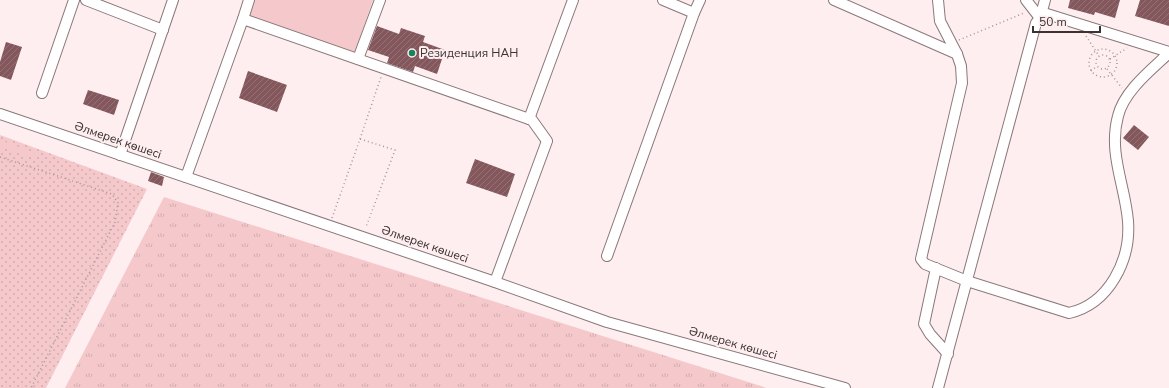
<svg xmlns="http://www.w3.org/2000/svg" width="1169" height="388" viewBox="0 0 1169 388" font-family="'Nunito Sans',sans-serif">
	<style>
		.grass { fill: url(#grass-tufts) }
		.park { fill: url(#park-dots) }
		.garden { fill: #f5c9cc }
		.building { fill: url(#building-hatch) }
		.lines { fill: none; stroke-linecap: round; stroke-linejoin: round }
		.minor-casing { stroke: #8a7879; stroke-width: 12 }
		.path { stroke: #a29697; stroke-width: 1.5; stroke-dasharray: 1 3; stroke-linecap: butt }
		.minor { stroke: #fff; stroke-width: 10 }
		.poi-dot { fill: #1a825d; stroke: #feeeef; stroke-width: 1.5 }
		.labels { text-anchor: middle; stroke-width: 4; stroke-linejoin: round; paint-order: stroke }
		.poi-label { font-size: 12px; fill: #3a3233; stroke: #feeeef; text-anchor: start }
		.street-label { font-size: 12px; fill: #3a3233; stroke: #feeeef }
	</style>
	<defs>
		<pattern id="grass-tufts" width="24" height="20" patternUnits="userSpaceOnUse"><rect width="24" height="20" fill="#f5c9cc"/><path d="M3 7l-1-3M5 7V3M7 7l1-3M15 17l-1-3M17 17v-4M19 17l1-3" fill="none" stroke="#d3adb0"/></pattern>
		<pattern id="park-dots" width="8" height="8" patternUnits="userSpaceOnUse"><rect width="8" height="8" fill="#f5c9cc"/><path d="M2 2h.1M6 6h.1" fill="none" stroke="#d3adb0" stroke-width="1.8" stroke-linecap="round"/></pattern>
		<pattern id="building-hatch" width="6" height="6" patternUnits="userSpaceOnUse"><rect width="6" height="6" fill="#83575b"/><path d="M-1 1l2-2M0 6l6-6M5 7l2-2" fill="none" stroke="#937275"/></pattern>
	</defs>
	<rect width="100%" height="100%" fill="#feeeef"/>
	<!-- grass -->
	<polygon class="grass" points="164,197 767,388 65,388"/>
	<!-- park -->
	<polygon class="park" points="0,135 147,189 46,388 0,388"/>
	<!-- garden -->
	<g class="garden">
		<polygon points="255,0 373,0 354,54 249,17"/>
		<polygon points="0,140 35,153 34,158 0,147"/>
	</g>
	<!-- building -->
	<g class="building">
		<polygon points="1070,0 1120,0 1115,18 1095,12 1094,15 1068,8"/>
		<polygon points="1140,0 1169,0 1169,26 1135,16"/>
		<polygon points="377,26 399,34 401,28 425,36 423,42 445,50 437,74 415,66 413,72 387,63 389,57 368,50"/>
		<polygon points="6,42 22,47 11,80 0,76 0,62"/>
		<polygon points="248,71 287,85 277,112 239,98"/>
		<polygon points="88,90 119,100 114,115 83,104"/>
		<polygon points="1134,125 1149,137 1138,150 1123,138"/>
		<polygon points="475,159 515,174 507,197 466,183"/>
		<polygon points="151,172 164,177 162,186 148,181"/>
	</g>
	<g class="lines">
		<!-- minor casing -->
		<g class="minor-casing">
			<g id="minor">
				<polyline points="86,0 163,30"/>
				<polyline points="834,0 957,54"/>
				<path d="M938,0L940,21L957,54L961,66L962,83L921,259L925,264L967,281L1069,313C1109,304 1131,260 1128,221C1125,185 1108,153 1118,116C1124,91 1151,70 1169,53"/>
				<polyline points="1026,0 1040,18"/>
				<polyline points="694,13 700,0"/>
				<polyline points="1040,18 1047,14 1169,52"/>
				<polyline points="243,19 249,0"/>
				<polyline points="358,59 380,0"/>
				<polyline points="42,93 74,0"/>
				<polyline points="0,114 495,282 607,322 845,388"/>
				<polyline points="529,119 573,0"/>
				<polyline points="120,155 173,0"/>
				<polyline points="186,177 243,19 532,120 547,141 495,282"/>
				<polyline points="607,256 694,13 663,0"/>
				<polyline points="936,268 924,324 930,334 948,354"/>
				<polyline points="938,388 1036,23 1040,18 1045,0"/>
			</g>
		</g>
		<!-- path -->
		<g class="path">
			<polyline points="1086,36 1099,56"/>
			<polyline points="959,40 1024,13"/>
			<circle cx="1103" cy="63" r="14"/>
			<circle cx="1103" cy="62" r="7"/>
			<polyline points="1110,59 1127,48"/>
			<polyline points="1107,69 1122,88"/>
			<polyline points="1091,71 1097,66"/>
			<polyline points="360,139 381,77"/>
			<polyline points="0,157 112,194 118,203 115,222 31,388"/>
			<polyline points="332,218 360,139 395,150 366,227"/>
		</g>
		<!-- minor -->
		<use href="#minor" class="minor"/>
	</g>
	<!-- markers -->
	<circle class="poi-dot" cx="412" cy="53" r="4"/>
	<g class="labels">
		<!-- poi labels -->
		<g class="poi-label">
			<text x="420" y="57">Резиденция НАН</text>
		</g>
		<!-- street labels -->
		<g class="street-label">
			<text transform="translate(118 140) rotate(19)" y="4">Әлмерек көшесі</text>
			<text transform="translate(425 244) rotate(19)" y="4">Әлмерек көшесі</text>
			<text transform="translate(733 343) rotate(16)" y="4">Әлмерек көшесі</text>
		</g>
	</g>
	<!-- scale -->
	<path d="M1033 26v6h67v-6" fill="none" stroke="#3a3233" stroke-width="2"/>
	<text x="1039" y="26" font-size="12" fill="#3a3233" stroke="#feeeef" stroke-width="3" paint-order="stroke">50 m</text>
</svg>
